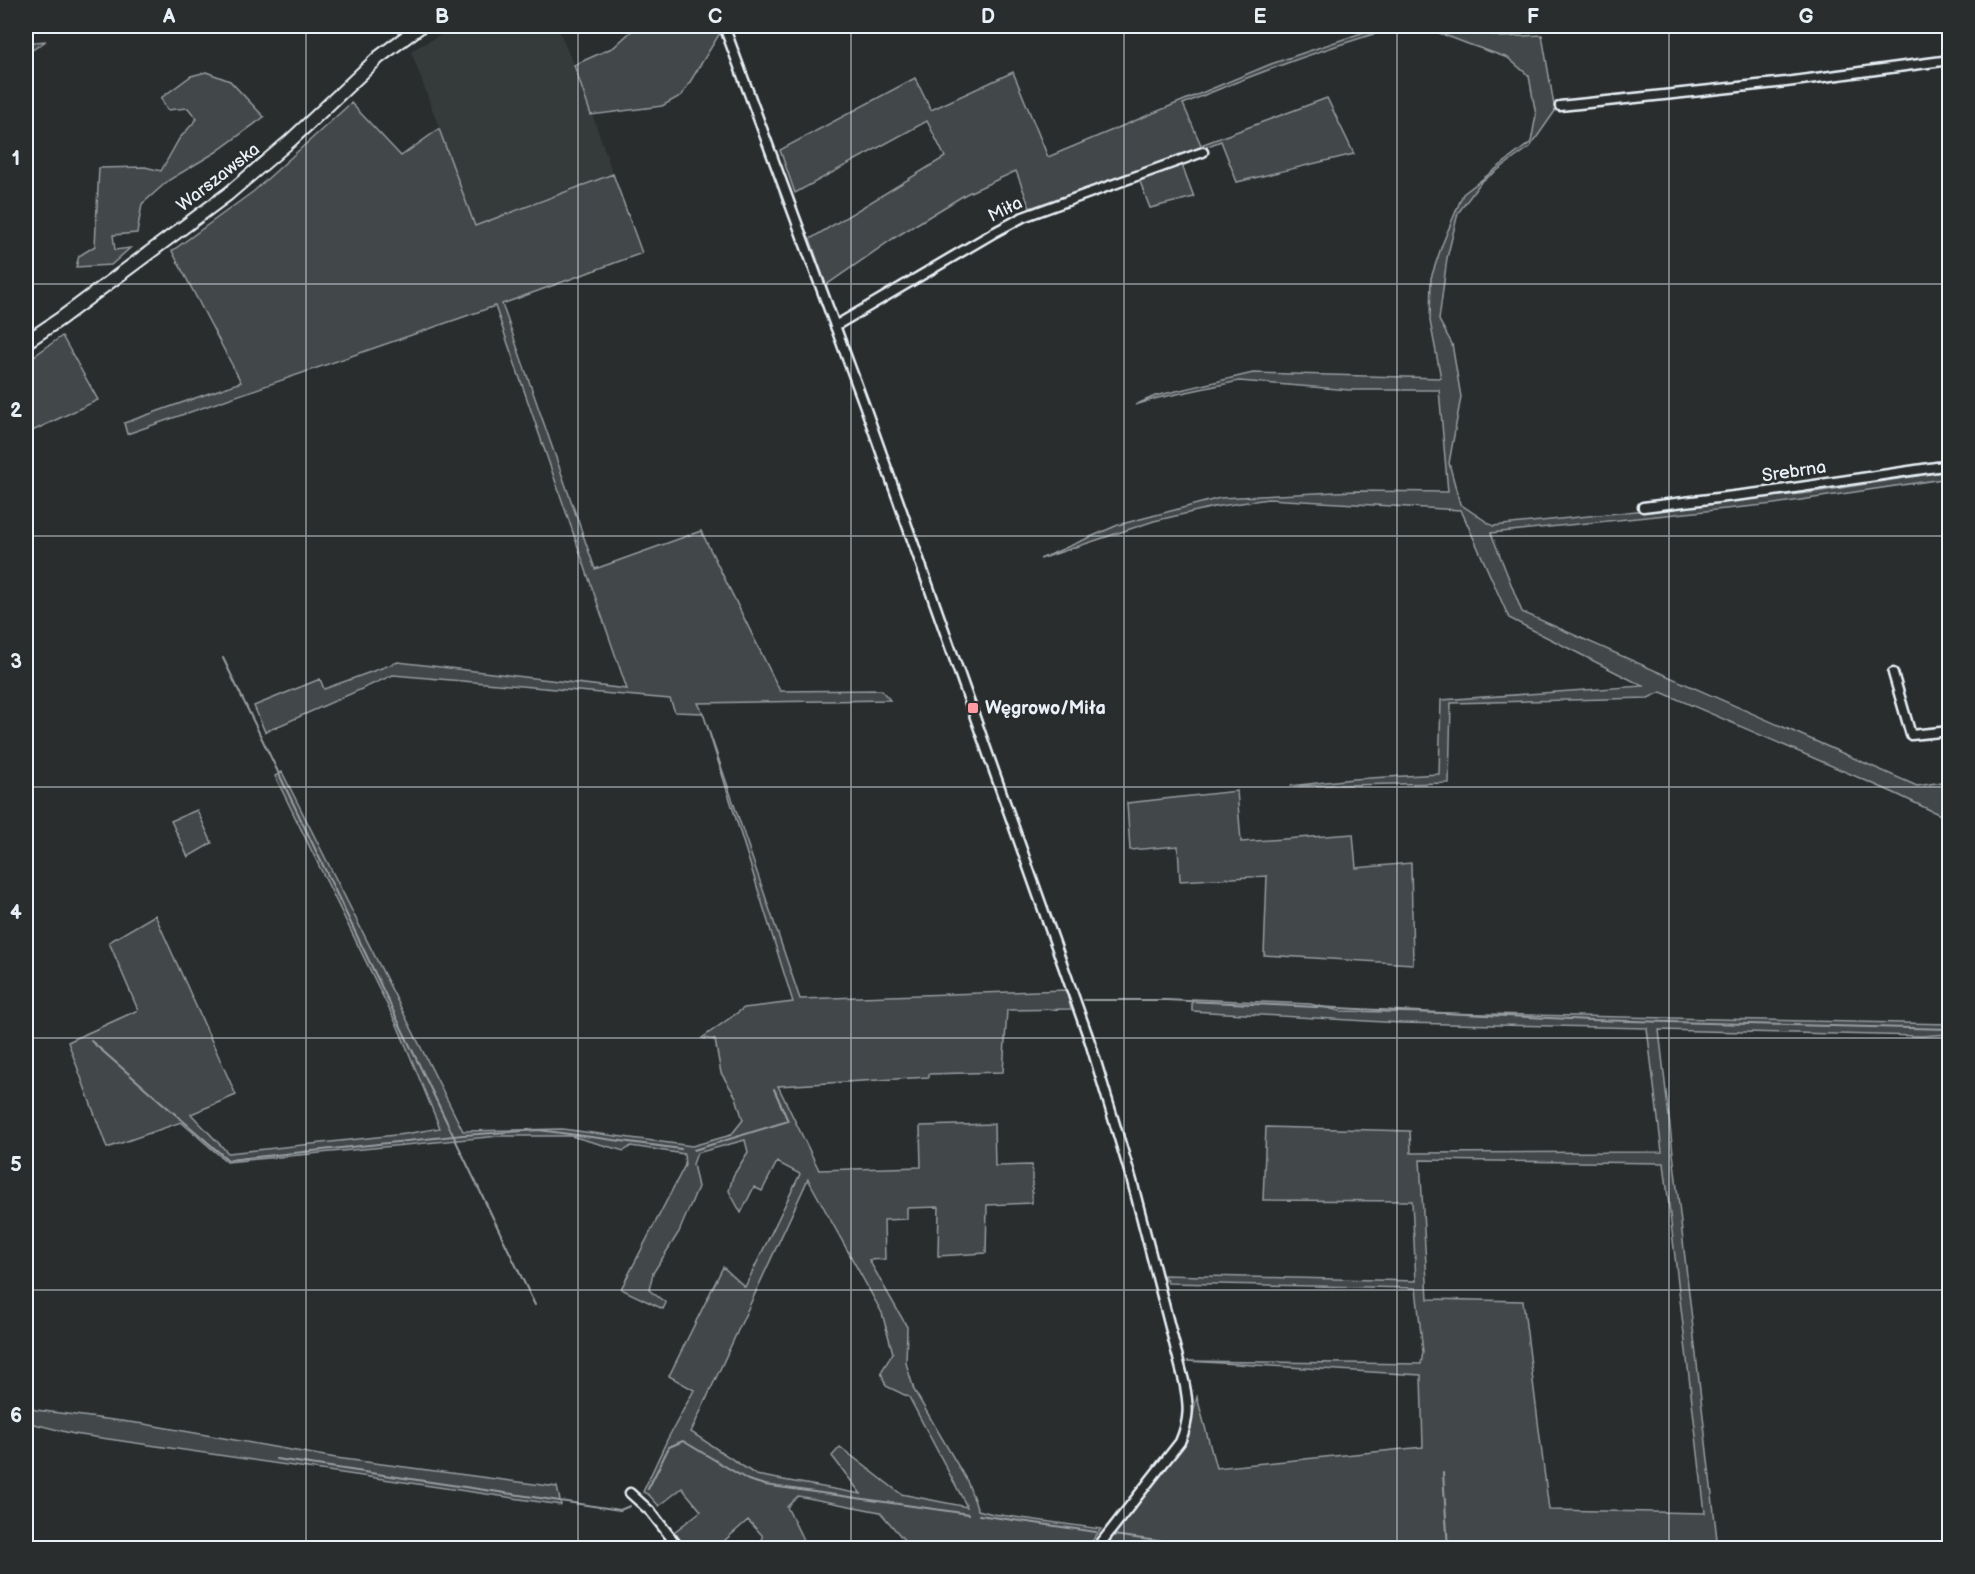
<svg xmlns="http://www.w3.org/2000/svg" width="1975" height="1574" viewBox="0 0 1975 1574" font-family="'Balsamiq Sans',sans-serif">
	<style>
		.built { fill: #363a3b }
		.green { fill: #424648; stroke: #959ca0; stroke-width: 1.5; fill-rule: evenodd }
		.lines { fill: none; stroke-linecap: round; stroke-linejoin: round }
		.stream { stroke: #989fa3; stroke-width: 2 }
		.street-casing { stroke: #e8f1f8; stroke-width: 13 }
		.secondary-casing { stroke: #e8f1f8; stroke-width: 16 }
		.street { stroke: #2a2d2e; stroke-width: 8 }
		.secondary { stroke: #2a2d2e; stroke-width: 12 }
		.grid { fill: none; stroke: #e8f1f8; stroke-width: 1.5; stroke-opacity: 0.55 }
		.poi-dot { fill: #ff9aa2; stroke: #2a2d2e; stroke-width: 2 }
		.labels { text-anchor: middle; stroke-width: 6; stroke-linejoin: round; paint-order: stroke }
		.street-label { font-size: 18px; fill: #e8f1f8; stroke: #2a2d2e }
		.poi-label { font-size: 18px; font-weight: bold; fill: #e8f1f8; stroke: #2a2d2e; text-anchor: start }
		.neatline { fill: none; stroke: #e8f1f8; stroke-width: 2 }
		.grid-label { font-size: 20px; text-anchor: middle; font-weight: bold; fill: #e8f1f8 }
	</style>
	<rect width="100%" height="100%" fill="#2a2d2e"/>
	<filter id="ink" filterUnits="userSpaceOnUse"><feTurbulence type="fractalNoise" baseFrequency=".0167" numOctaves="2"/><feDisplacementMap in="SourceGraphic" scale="12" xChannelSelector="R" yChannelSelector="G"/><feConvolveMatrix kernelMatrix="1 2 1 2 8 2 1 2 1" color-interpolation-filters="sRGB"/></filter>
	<g filter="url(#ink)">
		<!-- built -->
		<polygon class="built" points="457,26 557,26 582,85 613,174 475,226 411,51"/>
		<!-- green -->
		<g class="green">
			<polygon points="637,26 717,26 720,33 682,95 662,106 591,115 574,65 614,47"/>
			<path d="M1382,26H1401C1326,47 1254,74 1183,104L1201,145L1327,98L1354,154L1237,182L1221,141L1179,157L1194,197L1150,208L1136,171L1030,208L1016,171L966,194L894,238L826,285L810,239L945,157L927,121L795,193L780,150L915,78L931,110L1013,72L1048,157L1271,64Z"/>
			<polygon points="1421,26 1457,26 1501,37 1542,35 1555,111 1530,147 1481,182 1458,213 1447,258 1439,320 1452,344 1461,397 1449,463 1460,504 1493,526 1809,493 1949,471 1949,478 1774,504 1491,533 1522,612 1917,786 1949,781 1949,819 1892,792 1661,692 1648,698 1451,703 1449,783 1290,786 1353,779 1439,774 1441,700 1643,686 1509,618 1461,510 1268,499 1214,507 1154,521 1040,559 1118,525 1220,498 1355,491 1448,492 1439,390 1350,390 1239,381 1158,398 1135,405 1155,396 1253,373 1441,378 1430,321 1431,278 1442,245 1463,194 1531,142 1536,115 1529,76 1508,58 1468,44"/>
			<polygon points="46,41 31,51 30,165 26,166 26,43"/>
			<polygon points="206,72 230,81 264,117 216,152 169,180 142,204 137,233 113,235 115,250 130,248 111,265 76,267 79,256 95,246 99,168 145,167 161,171 179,139 197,119 188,108 167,110 161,98 191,76"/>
			<path d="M351,103L401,156L439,129L475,226L613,174L642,253L502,304L595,569L701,531L780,691L881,690L890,700L698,703L703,713L800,999L1066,990L1071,1009L1007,1010L1003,1072L929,1074V1077L778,1086L819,1170L921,1167L920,1126L994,1124L995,1166L1032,1165V1203L987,1205L986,1253L938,1256L939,1207L907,1208V1219L884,1220L885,1259L869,1260L907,1327L906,1363L914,1390L967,1481L978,1510L993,1514L1101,1529L1087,1548H911L880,1512L798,1496L787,1507L807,1548H763L762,1535L748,1520L716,1548H687L674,1532L701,1511L682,1488L659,1506L649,1495L643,1492L667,1440L694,1390L669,1376L723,1267L745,1287L800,1174L777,1162L762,1191L754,1187L741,1213L729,1191L733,1176L748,1152L745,1140L697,1153L693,1164L698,1187L679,1232L653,1273L649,1290L666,1303L663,1309L621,1289L685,1165L684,1154L631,1146L624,1151L571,1136H499L227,1162L181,1122L107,1148L68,1042L138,1010L109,942L155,915L236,1095L191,1114L228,1153L405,1134L440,1128L398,1027L275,776L282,772L463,1131L562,1129L692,1146L731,1135L743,1120L736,1097L721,1073L715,1040L702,1038L744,1008L793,1002L703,713L675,712L670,699L393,675L265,732L254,706L320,679L324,689L398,662L627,689L495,306L127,434L124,423L241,382L172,251L254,191ZM808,1179L882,1313L893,1353L881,1372L886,1386L909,1397L967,1507L901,1494L840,1447L832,1456L861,1494L756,1475L691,1432Z"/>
			<polygon points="62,336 98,400 26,434 26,362"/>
			<polygon points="1237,791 1241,842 1353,834 1356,868 1411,863 1413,964 1264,955 1267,876 1180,881 1178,846 1130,850 1127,803"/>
			<polygon points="197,810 212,843 188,857 171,821"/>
			<path d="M1192,999L1310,1004L1340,1011L1949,1024V1034L1922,1036L1659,1030L1718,1548H1101L1171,1462L1187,1436L1197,1397L1216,1468L1423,1447L1421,1375L1187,1361L1421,1364L1423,1352L1416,1288L1168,1283L1163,1275L1416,1281L1412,1201L1263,1200L1266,1127L1410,1131L1411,1153L1662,1152L1647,1028L1401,1023L1192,1011ZM1420,1160L1664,1163L1705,1513L1549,1510L1523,1301L1428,1299Z"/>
			<polygon points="26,1407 36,1410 144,1424 336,1458 557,1487 561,1505 74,1434 26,1422"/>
			<polygon points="1949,1459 1949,1507 1942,1471"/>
		</g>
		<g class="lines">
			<!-- stream -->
			<g class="stream">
				<polyline points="223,658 535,1305"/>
				<polyline points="1084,1000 1166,1000 1591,1020 1950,1029"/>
				<polyline points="91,1041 228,1160 463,1135 539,1130 681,1149"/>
				<polyline points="694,1150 788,1121 774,1089"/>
				<polyline points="276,1459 620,1510 630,1506"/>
				<polyline points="1443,1473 1448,1548"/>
				<polyline points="648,1489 669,1447 683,1441 748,1480 765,1485 969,1514"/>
				<polyline points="979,1515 1096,1532"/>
				<polyline points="1113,1535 1210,1548"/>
			</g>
			<!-- street casing -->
			<g class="street-casing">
				<g id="street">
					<path d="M724,26L864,404L1090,1042L1132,1181L1184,1381C1189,1405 1190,1419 1180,1442L1097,1548"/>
					<polyline points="1560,106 1786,82 1950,60"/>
					<polyline points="835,326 995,232 1023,217 1203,152"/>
					<polyline points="1643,507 1767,492 1950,465"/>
					<polyline points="1893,673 1911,735 1950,731"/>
					<polyline points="630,1493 651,1512 679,1548"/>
				</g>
			</g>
			<!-- secondary casing -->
			<g class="secondary-casing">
				<polyline id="secondary" points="26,342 60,319 228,194 290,141 379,57 421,26"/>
			</g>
			<!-- street -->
			<use href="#street" class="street"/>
			<!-- secondary -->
			<use href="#secondary" class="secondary"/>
		</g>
	</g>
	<!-- grid -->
	<path class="grid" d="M306,26V1548M578,26V1548M851,26V1548M1124,26V1548M1397,26V1548M1669,26V1548M26,284H1950M26,536H1950M26,787H1950M26,1038H1950M26,1290H1950"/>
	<!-- markers -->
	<rect class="poi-dot" x="967" y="702" width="12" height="12" rx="3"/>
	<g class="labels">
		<!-- street labels -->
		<g class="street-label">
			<text transform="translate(218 177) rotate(-38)" y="6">Warszawska</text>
			<text transform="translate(1005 209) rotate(-26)" y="6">Miła</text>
			<text transform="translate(1794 471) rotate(-8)" y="6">Srebrna</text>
		</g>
		<!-- poi labels -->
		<g class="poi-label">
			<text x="985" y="714">Węgrowo/Miła</text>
		</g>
	</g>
	<!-- margin -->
	<rect width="1975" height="1574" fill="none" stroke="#2a2d2e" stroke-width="66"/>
	<rect x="33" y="33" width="1909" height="1508" class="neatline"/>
	<g class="grid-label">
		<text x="169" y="23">A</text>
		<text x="442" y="23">B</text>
		<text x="715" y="23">C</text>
		<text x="988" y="23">D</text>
		<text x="1260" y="23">E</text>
		<text x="1533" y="23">F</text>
		<text x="1806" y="23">G</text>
		<text x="16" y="165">1</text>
		<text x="16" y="417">2</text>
		<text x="16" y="668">3</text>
		<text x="16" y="919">4</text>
		<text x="16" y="1171">5</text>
		<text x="16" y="1422">6</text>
	</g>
</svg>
